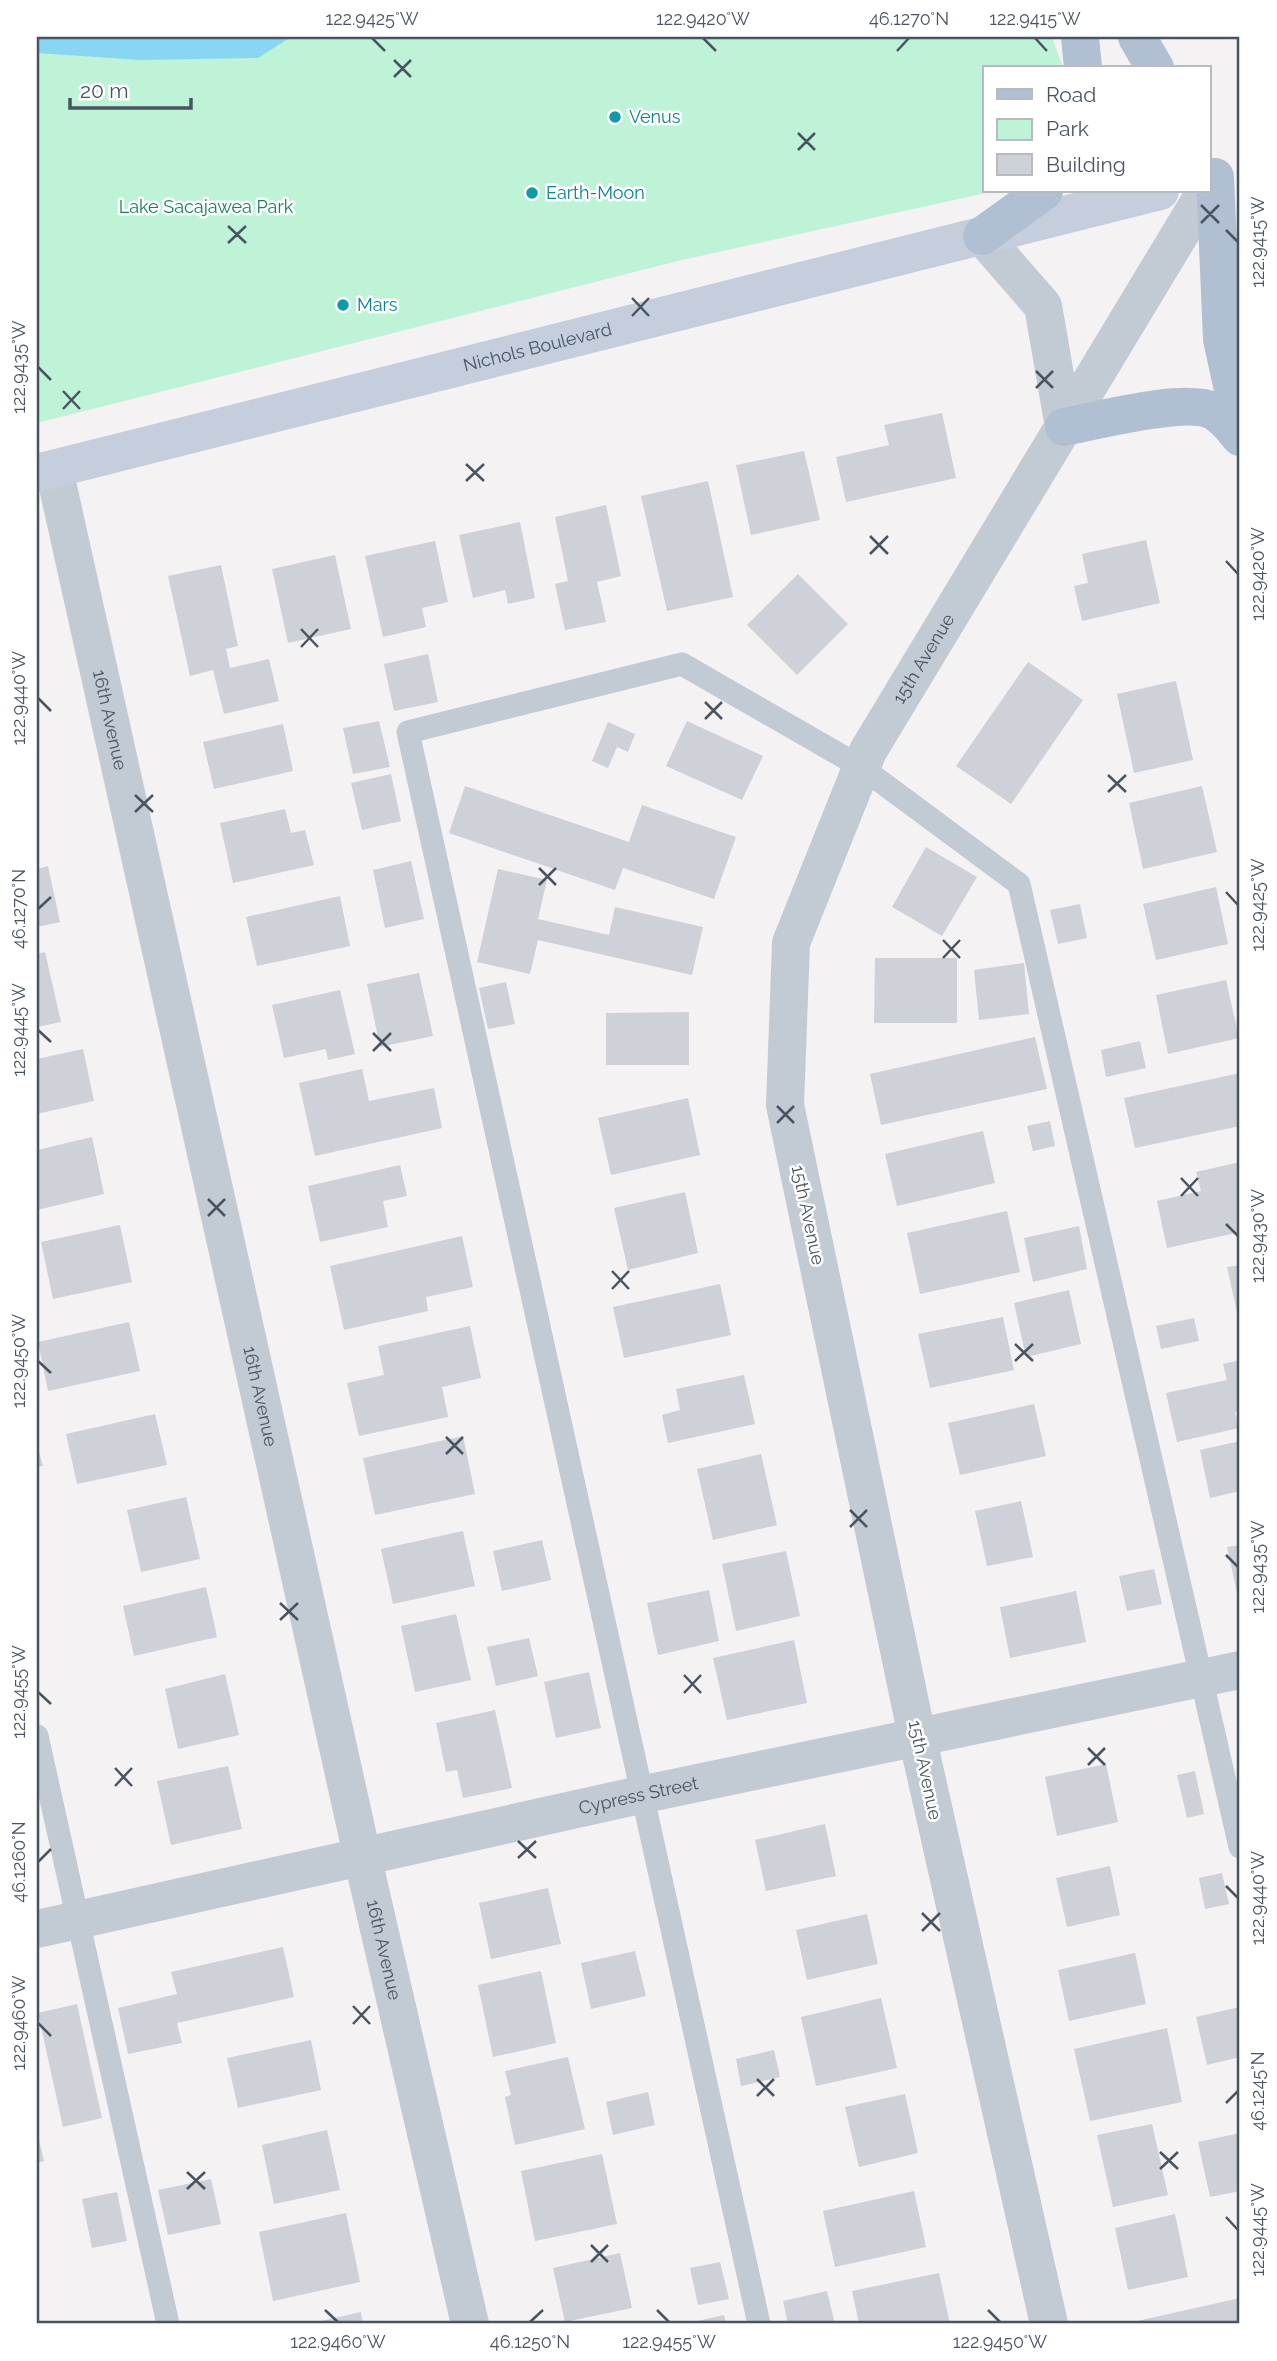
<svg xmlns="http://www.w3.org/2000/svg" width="1277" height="2361" viewBox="0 0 1277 2361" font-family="Raleway,sans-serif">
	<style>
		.green { fill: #bff3d7 }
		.water { fill: #89d6f3 }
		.building { fill: #ced1d7 }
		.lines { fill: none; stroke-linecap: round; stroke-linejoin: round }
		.service { stroke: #c2cbd4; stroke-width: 23 }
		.minor { stroke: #c2cbd4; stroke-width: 38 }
		.secondary { stroke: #c4cedc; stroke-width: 38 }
		.primary { stroke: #b0bfd2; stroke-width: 38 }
		.ticks { fill: none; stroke: #485461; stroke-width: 2.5 }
		.culture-dot { fill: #0f9aa8; stroke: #fff; stroke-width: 2.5 }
		.labels { text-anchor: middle; stroke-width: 5; stroke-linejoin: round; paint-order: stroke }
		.culture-label { font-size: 18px; fill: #0d838f; stroke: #fff; text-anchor: start }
		.park-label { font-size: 18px; fill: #118552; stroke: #fff }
		.street-label { font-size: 18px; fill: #485461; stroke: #fff }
		.neatline { fill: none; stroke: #485461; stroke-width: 2.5 }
		.ticks-label { font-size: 18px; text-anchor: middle; fill: #485461 }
	</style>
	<rect width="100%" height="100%" fill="#f4f2f2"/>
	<!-- green -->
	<polygon class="green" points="37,37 1052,37 1063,68 985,68 985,191 995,191 682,260 37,423"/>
	<!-- water -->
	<polygon class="water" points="37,37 291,37 258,58 140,60 37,53"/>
	<!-- building -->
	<g class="building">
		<polygon points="942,413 956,478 846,502 836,457 889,445 884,425"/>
		<polygon points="804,451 820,520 751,535 736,465"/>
		<polygon points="708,481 733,597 667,611 641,496"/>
		<polygon points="606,505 621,576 597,582 606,622 565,630 555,584 568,581 555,517"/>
		<polygon points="520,522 535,598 508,604 505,590 473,598 459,535"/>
		<polygon points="1146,540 1160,603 1082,621 1074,586 1088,583 1082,554"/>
		<polygon points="435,541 448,602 422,608 426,627 383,637 365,556"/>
		<polygon points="335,555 351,629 288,643 272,569"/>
		<polygon points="221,565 238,646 226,649 230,668 269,659 279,701 224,714 213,670 190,676 168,576"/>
		<polygon points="798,574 848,624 797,675 747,625"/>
		<polygon points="428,654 438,702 394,711 384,664"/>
		<polygon points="1028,662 1083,700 1011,804 956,766"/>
		<polygon points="1176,681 1193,760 1134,773 1117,694"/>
		<polygon points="379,721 390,767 353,774 343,728"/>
		<polygon points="687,721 763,756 742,800 666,766"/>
		<polygon points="608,722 635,734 628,752 617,747 608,768 592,761"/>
		<polygon points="283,724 293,771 214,789 203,742"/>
		<polygon points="391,774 401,821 362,830 351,783"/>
		<polygon points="465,786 629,842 642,805 736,837 714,899 623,868 615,890 449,833"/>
		<polygon points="1202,786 1217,852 1143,869 1129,803"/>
		<polygon points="285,809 291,833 305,830 314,865 233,883 220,823"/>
		<polygon points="926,847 977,877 942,936 892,907"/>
		<polygon points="411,861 424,919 385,928 373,870"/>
		<polygon points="48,866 60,922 37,927 37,869"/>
		<polygon points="498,869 547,880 538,919 609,935 615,907 703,927 692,975 538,940 530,974 477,962"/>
		<polygon points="1216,887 1228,944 1156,960 1143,904"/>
		<polygon points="340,896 350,946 257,966 246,917"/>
		<polygon points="1080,904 1087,938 1058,944 1050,910"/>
		<polygon points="45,952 61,1022 37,1027 37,954"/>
		<polygon points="875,958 957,958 957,1023 874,1023"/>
		<polygon points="1024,963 1029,1014 979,1020 974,970"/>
		<polygon points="419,973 433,1036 380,1047 367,984"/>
		<polygon points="1226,980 1239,1038 1168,1054 1156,995"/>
		<polygon points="506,982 515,1024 488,1029 479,988"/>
		<polygon points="340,990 355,1054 328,1060 326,1049 284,1058 272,1005"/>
		<polygon points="689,1012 689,1065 606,1065 606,1013"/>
		<polygon points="1035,1037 1047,1089 881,1125 870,1074"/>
		<polygon points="1140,1041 1146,1068 1106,1077 1101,1050"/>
		<polygon points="83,1049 94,1101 37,1114 37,1059"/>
		<polygon points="362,1069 369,1101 434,1088 442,1128 315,1156 299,1083"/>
		<polygon points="1240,1073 1240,1126 1135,1148 1124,1098"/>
		<polygon points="688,1098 700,1155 611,1175 598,1118"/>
		<polygon points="1050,1121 1055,1146 1033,1151 1027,1126"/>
		<polygon points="983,1131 995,1183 897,1206 885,1154"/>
		<polygon points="92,1137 104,1194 37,1210 37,1150"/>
		<polygon points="1240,1162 1240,1232 1167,1248 1157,1201 1201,1191 1196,1172"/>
		<polygon points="400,1165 407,1196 383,1201 388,1227 320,1242 308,1186"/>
		<polygon points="685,1192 698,1253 628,1270 614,1208"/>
		<polygon points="1007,1211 1020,1272 920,1294 907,1233"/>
		<polygon points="120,1225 132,1282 53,1299 41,1242"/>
		<polygon points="1079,1226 1087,1269 1033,1282 1024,1238"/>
		<polygon points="462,1236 473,1287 426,1297 428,1311 344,1330 330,1266"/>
		<polygon points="1240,1265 1240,1321 1239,1321 1227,1267"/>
		<polygon points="720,1284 731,1335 624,1358 613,1307"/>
		<polygon points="1069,1290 1081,1344 1026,1357 1014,1303"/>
		<polygon points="1003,1317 1014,1370 930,1388 918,1334"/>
		<polygon points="1194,1318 1199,1341 1161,1349 1156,1326"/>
		<polygon points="129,1322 140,1371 48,1391 38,1342"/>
		<polygon points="470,1326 481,1378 442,1387 448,1417 359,1436 347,1383 384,1375 378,1346"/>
		<polygon points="1240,1360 1240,1411 1235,1412 1239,1428 1177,1442 1166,1393 1227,1380 1223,1364"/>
		<polygon points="744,1375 755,1424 668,1443 662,1415 680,1410 676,1389"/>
		<polygon points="1034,1404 1046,1456 960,1475 948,1423"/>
		<polygon points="155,1414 167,1465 77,1484 66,1434"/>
		<polygon points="463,1436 475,1494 375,1515 363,1458"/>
		<polygon points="1240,1441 1240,1491 1210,1498 1200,1450"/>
		<polygon points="37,1445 43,1466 37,1467"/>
		<polygon points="761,1454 777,1525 713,1540 697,1469"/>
		<polygon points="186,1497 200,1559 141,1572 127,1510"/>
		<polygon points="1021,1501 1033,1557 987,1566 975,1511"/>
		<polygon points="463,1531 475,1586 393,1604 381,1549"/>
		<polygon points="542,1540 551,1580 502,1591 493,1551"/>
		<polygon points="1240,1545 1240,1602 1239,1602 1227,1547"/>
		<polygon points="786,1551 800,1616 736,1631 722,1564"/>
		<polygon points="1154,1569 1162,1604 1127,1611 1119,1576"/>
		<polygon points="206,1587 217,1637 134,1656 123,1606"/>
		<polygon points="709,1590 719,1641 658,1655 647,1603"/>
		<polygon points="1076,1591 1086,1642 1010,1658 1000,1607"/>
		<polygon points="456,1614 471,1680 415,1692 401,1626"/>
		<polygon points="529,1638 538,1676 496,1686 487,1647"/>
		<polygon points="794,1640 807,1703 727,1720 713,1658"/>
		<polygon points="589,1672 601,1728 556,1738 544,1682"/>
		<polygon points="225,1674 239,1735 178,1749 165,1689"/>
		<polygon points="495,1710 512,1788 463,1798 457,1770 446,1772 436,1723"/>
		<polygon points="1106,1764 1118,1822 1057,1836 1045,1777"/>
		<polygon points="228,1766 242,1829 171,1845 157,1781"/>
		<polygon points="1195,1771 1204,1814 1187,1818 1177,1775"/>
		<polygon points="825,1824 836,1876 766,1891 755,1840"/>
		<polygon points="1110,1866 1120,1915 1067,1927 1056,1878"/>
		<polygon points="1222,1873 1229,1904 1205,1909 1199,1878"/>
		<polygon points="548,1888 561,1944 491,1959 479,1903"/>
		<polygon points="867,1914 878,1964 807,1980 796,1930"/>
		<polygon points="283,1947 294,1997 177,2023 182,2043 128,2054 118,2008 177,1994 171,1972"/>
		<polygon points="635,1951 646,1996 591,2009 581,1963"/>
		<polygon points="1135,1953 1146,2004 1069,2021 1058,1970"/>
		<polygon points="541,1971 556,2043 493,2057 478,1985"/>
		<polygon points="881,1998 897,2068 816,2086 801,2017"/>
		<polygon points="77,2004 102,2118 63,2127 38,2013"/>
		<polygon points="1240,2007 1240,2057 1207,2065 1196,2017"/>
		<polygon points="1167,2028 1182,2102 1090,2121 1074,2049"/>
		<polygon points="311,2040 321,2090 238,2108 227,2058"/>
		<polygon points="774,2050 780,2077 741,2086 736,2059"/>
		<polygon points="568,2057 585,2129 515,2145 505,2097 511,2095 505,2071"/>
		<polygon points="648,2092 655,2125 613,2135 606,2102"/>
		<polygon points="905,2094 918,2153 859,2167 845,2107"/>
		<polygon points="1152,2124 1168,2195 1113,2207 1097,2135"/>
		<polygon points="327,2130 340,2190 274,2204 262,2145"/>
		<polygon points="37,2132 44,2161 37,2163"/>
		<polygon points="1240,2133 1240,2191 1210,2197 1198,2142"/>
		<polygon points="602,2154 617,2224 535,2241 521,2171"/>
		<polygon points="211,2179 221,2224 168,2235 158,2190"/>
		<polygon points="914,2191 926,2247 835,2267 823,2211"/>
		<polygon points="117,2192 127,2241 92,2248 82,2199"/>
		<polygon points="346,2213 360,2282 273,2301 259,2232"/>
		<polygon points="1175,2214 1188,2277 1128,2290 1115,2228"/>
		<polygon points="620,2253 632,2308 565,2322 553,2268"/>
		<polygon points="720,2262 729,2299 698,2305 690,2268"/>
		<polygon points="939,2273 950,2324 859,2324 852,2291"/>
		<polygon points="827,2291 835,2324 788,2324 783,2301"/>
		<polygon points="1240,2298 1240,2324 1134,2324 1133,2322"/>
		<polygon points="361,2312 363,2324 312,2324 312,2323"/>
		<polygon points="724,2315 726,2324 689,2324 689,2323"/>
	</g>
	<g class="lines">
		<!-- service -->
		<g class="service">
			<polyline points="37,1736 168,2324"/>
			<polyline points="759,2324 408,732 682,664 861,767 1019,884 1240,1847"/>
		</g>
		<!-- minor -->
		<g class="minor">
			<polyline points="982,236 1043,306 1064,427"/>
			<path id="s1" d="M54,469L362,1855L470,2324"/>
			<path id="s2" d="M37,1929L640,1795L1240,1670"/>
			<path id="s3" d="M1049,2324L917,1736L785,1105L791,943L868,751L1206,191"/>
		</g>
		<!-- secondary -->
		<path class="secondary" id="s4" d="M37,473L1160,191"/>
		<!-- primary -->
		<g class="primary">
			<polyline points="1080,37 1083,68"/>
			<polyline points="1137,37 1155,68"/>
			<polyline points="1215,177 1222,339 1240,422"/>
			<polyline points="982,236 1044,191"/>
			<path d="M1064,427C1096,421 1186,397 1213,411C1225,417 1232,427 1240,437"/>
		</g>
	</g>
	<!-- ticks -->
	<path class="ticks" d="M372,38L385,51M703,38L716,51M1035,38L1047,51M897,51L909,38M394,60L411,77M394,77L411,60M798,133L815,150M798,150L815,133M1201,205L1219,223M1201,223L1219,205M228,226L246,243M1226,230L1238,242M228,243L246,226M632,298L649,316M632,316L649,298M38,367L51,380M1036,371L1053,388M1036,388L1053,371M63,391L80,409M63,409L80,391M466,464L484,481M466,481L484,464M870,536L888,554M870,554L888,536M1226,561L1238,574M301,629L318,647M301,647L318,629M38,698L51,711M705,702L722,719M705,719L722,702M1108,775L1126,792M1108,792L1126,775M135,795L153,812M135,812L153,795M539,868L556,885M539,885L556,868M1226,892L1238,905M38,909L51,897M943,940L960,958M943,958L960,940M38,1030L51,1042M373,1033L391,1051M373,1051L391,1033M777,1106L794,1123M777,1123L794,1106M1181,1178L1198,1196M1181,1196L1198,1178M208,1199L225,1216M208,1216L225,1199M1226,1224L1238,1236M612,1271L629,1289M612,1289L629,1271M1015,1344L1033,1361M38,1361L51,1373M1015,1361L1033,1344M446,1437L463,1454M446,1454L463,1437M850,1510L867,1527M850,1527L867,1510M1226,1555L1238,1567M280,1603L298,1620M280,1620L298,1603M684,1675L701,1693M38,1692L51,1704M684,1693L701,1675M1088,1748L1105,1765M1088,1765L1105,1748M115,1768L132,1786M115,1786L132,1768M518,1841L536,1858M518,1858L536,1841M38,1862L51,1849M1226,1886L1238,1898M922,1913L940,1931M922,1931L940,1913M353,2006L370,2024M38,2023L51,2036M353,2024L370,2006M757,2079L774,2096M757,2096L774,2079M1226,2103L1238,2091M1160,2152L1178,2169M1160,2169L1178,2152M187,2172L205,2189M187,2189L205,2172M1226,2217L1238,2230M591,2245L608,2262M591,2262L608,2245M325,2310L338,2322M657,2310L669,2322M988,2310L1000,2322M530,2322L543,2310"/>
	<!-- markers -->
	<g class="culture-dot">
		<circle cx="615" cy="117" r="7"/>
		<circle cx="532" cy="193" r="7"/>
		<circle cx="343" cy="305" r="7"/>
	</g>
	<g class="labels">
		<!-- culture labels -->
		<g class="culture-label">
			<text x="629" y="123">Venus</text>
			<text x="546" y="199">Earth-Moon</text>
			<text x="357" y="311">Mars</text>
		</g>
		<!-- park labels -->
		<g class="park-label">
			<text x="206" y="213">Lake Sacajawea Park</text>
		</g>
		<!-- street labels -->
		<g class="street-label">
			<text dy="6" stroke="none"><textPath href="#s4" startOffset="516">Nichols Boulevard</textPath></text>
			<text dy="6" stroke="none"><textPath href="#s3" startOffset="1724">15th Avenue</textPath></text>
			<text dy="6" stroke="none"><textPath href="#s1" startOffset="257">16th Avenue</textPath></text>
			<text transform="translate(808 1215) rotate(78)" y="6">15th Avenue</text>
			<text dy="6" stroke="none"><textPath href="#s1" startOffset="950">16th Avenue</textPath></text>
			<text transform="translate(925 1770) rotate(78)" y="6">15th Avenue</text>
			<text dy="6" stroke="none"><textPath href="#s2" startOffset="616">Cypress Street</textPath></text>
			<text dy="6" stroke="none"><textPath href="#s1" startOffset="1517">16th Avenue</textPath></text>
		</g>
	</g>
	<!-- border -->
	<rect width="1277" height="2361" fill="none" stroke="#ffffff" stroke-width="77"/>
	<!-- legend -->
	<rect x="983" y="66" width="228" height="126" fill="#ffffff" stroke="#b6bbc0" stroke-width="2"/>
	<rect x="997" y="89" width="35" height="10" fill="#b0bfd2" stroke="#b6bbc0" stroke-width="2"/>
	<text x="1046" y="102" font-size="21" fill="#485461">Road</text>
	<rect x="997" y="119" width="35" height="21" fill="#bff3d7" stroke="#b6bbc0" stroke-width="2"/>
	<text x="1046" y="136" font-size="21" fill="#485461">Park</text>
	<rect x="997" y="154" width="35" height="21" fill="#ced1d7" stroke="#b6bbc0" stroke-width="2"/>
	<text x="1046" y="172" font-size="21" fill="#485461">Building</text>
	<!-- scale -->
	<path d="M70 98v10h121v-10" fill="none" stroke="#485461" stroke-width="3.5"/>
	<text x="80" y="98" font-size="21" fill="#485461" stroke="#ffffff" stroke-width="5" paint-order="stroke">20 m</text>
	<rect x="38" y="38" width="1200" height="2284" class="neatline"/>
	<g class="ticks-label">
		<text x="372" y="25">122.9425°W</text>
		<text x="703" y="25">122.9420°W</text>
		<text x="909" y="25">46.1270°N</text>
		<text x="1035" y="25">122.9415°W</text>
		<text transform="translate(1258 242) rotate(-90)" y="6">122.9415°W</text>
		<text transform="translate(19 367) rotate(-90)" y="6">122.9435°W</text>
		<text transform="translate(1258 574) rotate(-90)" y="6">122.9420°W</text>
		<text transform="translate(19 698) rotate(-90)" y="6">122.9440°W</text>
		<text transform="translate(1258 905) rotate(-90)" y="6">122.9425°W</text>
		<text transform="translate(19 909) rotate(-90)" y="6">46.1270°N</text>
		<text transform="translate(19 1030) rotate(-90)" y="6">122.9445°W</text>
		<text transform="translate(1258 1236) rotate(-90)" y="6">122.9430°W</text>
		<text transform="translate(19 1361) rotate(-90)" y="6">122.9450°W</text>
		<text transform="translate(1258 1567) rotate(-90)" y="6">122.9435°W</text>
		<text transform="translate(19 1692) rotate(-90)" y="6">122.9455°W</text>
		<text transform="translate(19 1862) rotate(-90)" y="6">46.1260°N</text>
		<text transform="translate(1258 1898) rotate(-90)" y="6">122.9440°W</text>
		<text transform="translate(19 2023) rotate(-90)" y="6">122.9460°W</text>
		<text transform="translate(1258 2091) rotate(-90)" y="6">46.1245°N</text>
		<text transform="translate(1258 2230) rotate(-90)" y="6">122.9445°W</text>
		<text x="338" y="2348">122.9460°W</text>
		<text x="530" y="2348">46.1250°N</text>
		<text x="669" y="2348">122.9455°W</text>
		<text x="1000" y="2348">122.9450°W</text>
	</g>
</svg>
